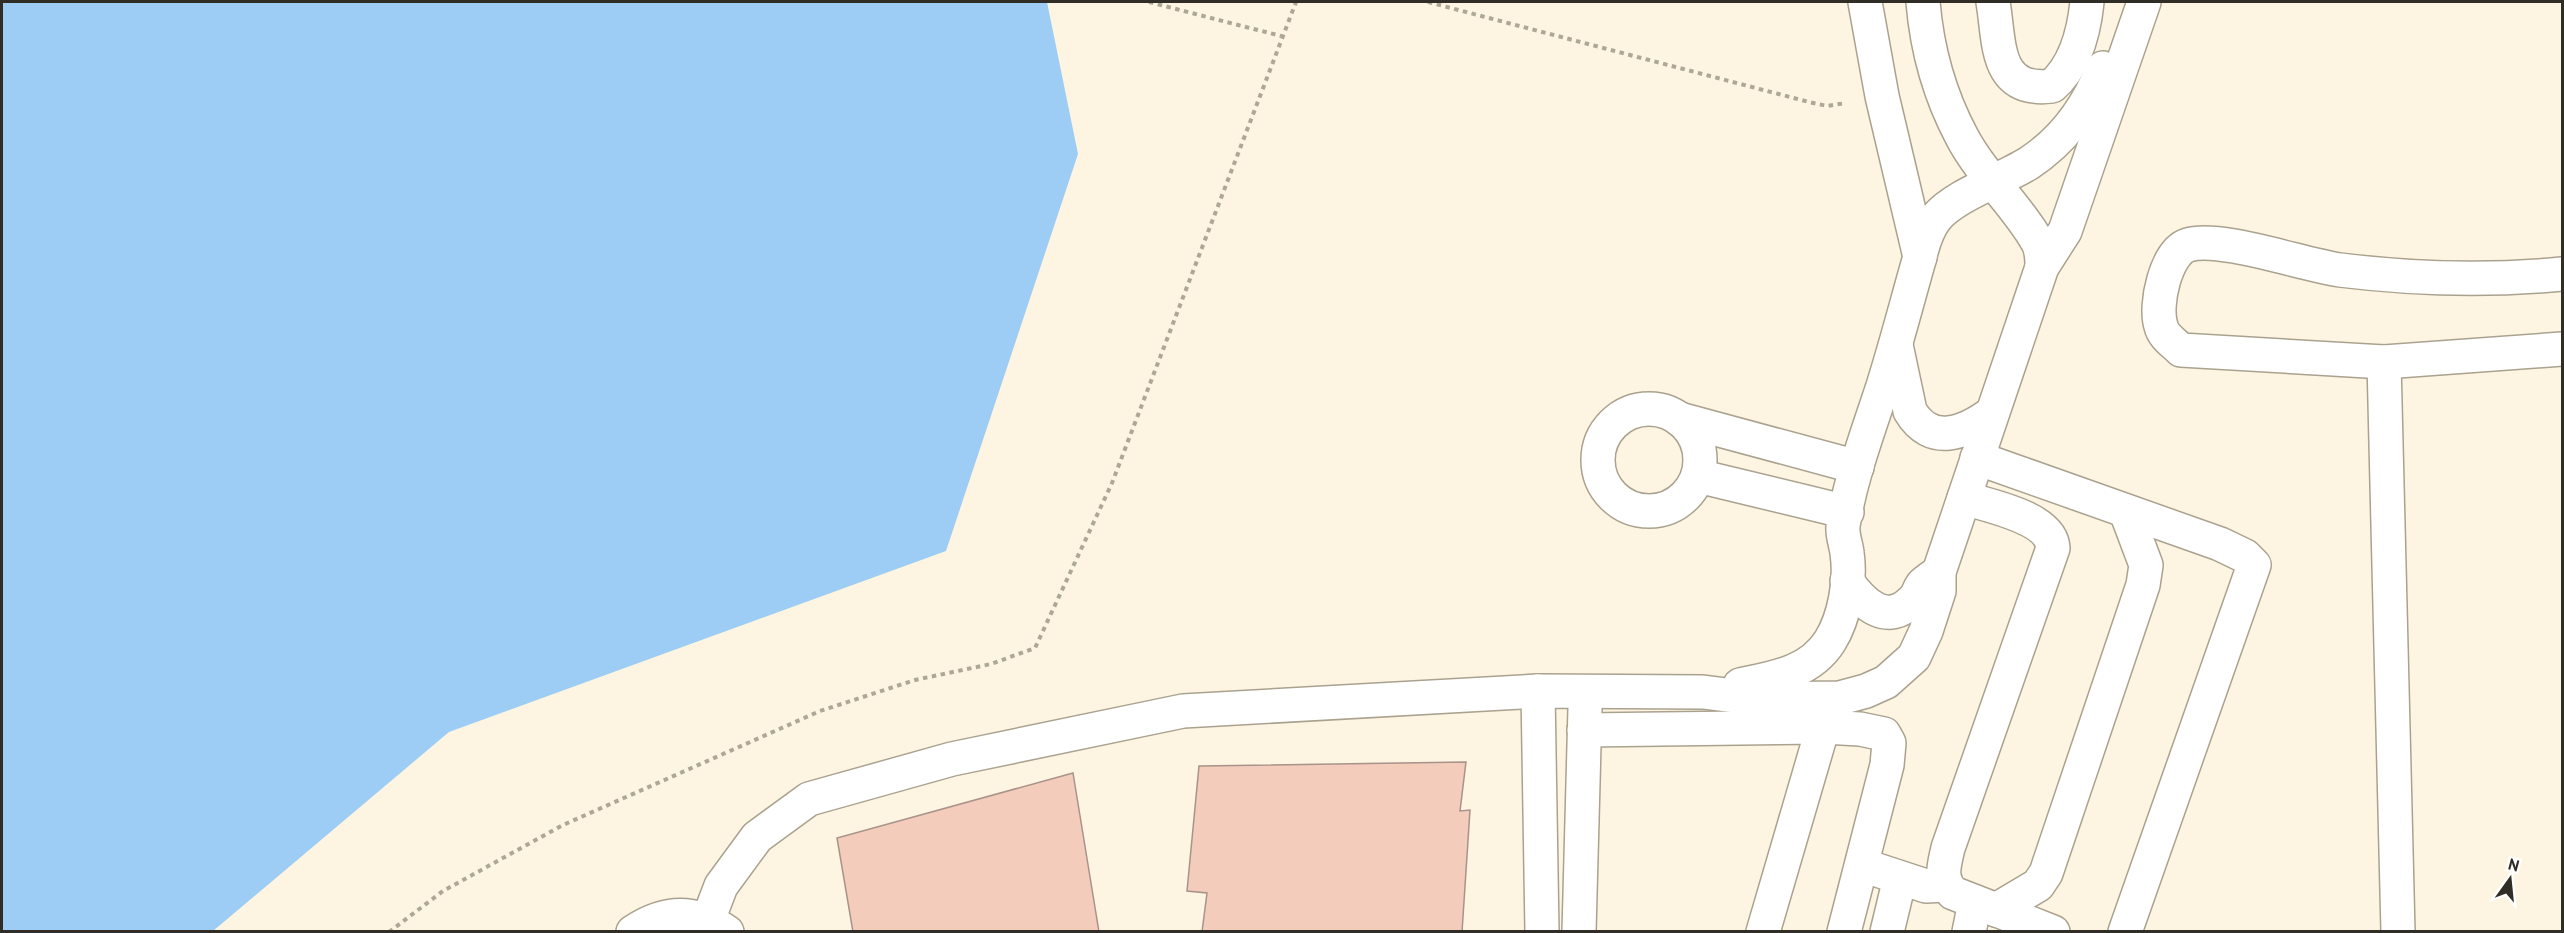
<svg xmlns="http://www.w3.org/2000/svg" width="2564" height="933" viewBox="0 0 2564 933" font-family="'PT Sans',sans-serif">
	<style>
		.water { fill: #9dcdf4 }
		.building { fill: #f4ccbb; stroke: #a8938a; stroke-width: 1.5 }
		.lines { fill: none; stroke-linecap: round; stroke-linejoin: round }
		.minor-casing { stroke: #aaa28f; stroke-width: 36 }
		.path { stroke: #ada798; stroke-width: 4; stroke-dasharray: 4.5 4.5; stroke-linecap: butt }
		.minor { stroke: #fff; stroke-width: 33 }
	</style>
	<rect width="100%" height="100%" fill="#fdf5e1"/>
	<!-- water -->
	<polygon class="water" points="2,2 1047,2 1078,154 946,551 449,732 213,931 2,931"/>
	<!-- building -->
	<g class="building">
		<polygon points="1466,762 1460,811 1470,810 1462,932 1202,932 1207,893 1187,891 1199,766"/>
		<polygon points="1073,773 1099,932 853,932 837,838"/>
	</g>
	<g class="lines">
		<!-- minor casing -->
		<g class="minor-casing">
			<g id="minor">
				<polyline points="1865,2 1882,96 1920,257"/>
				<path d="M1923,2C1927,50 1939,94 1962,137C1982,175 2016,204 2037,241C2042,249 2042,258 2042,267"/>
				<path d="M1993,2C2000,43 1994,93 2052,86C2076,65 2084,32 2087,2"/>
				<path d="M2562,274C2489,281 2413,279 2340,270C2304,265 2219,235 2188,245C2166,252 2154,305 2161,326C2163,336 2174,343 2181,350L2384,362L2562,349"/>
				<path d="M1896,345L1910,411C1931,447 1965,433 1992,413"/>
				<polyline points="2384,362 2398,932"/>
				<circle cx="1649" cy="460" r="51"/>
				<polyline points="1679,419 1857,467"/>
				<polyline points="1977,458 2220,544 2245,556 2254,565 2125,932"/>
				<polyline points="1698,476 1847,512"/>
				<path d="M1964,498C1989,506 2051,517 2053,548L1948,848C1944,866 1939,879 1953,893L2053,932"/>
				<path d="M1847,581C1863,604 1887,627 1913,600C1918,596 1919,588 1923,584C1928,579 1934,576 1939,572"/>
				<path d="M1740,685C1773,678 1810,673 1830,641C1845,617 1851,580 1847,553C1846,544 1842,535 1843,526C1850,479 1868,432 1883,386C1896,345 1907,302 1919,260C1922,247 1927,229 1936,218C1955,195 2002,180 2029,163C2064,140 2088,106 2103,68"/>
				<polyline points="1538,691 1542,932"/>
				<polyline points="1584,730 1823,727 1860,729 1884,734 1889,743 1887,765 1844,932"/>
				<polyline points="1862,865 1926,886 1945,885"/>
				<polyline points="1996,910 2038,885 2046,873 2143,585 2146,565 2126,512"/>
				<polyline points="708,920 721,886 757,837 809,799 952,759 1183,711 1538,691 1703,692 1758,699 1840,698 1866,691 1886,682 1914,657 1926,631 1939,591 1939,572 2042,267 2065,231 2144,2"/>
				<path d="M633,932C666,910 695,910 727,932"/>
				<polyline points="1579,932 1585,708"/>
				<polyline points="1763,932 1823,727"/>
				<polyline points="1887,932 1900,878"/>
				<polyline points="1969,932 1975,902"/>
			</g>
		</g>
		<!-- path -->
		<g class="path">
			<polyline points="1149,2 1281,36"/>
			<polyline points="1428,2 1809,102 1827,106 1846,103"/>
			<polyline points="389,932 443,891 563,825 820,711 915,680 991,664 1035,648 1112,483 1296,2"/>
		</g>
		<!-- minor -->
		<use href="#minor" class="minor"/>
	</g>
	<!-- border -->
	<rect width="2564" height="933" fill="none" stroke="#302d26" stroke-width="6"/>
	<!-- north arrow -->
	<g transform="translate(2510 879) rotate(15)" stroke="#ffffff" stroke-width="4.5" paint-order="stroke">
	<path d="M0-4.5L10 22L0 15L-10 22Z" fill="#302d26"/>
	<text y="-9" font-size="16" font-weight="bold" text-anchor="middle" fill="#302d26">N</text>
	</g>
</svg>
